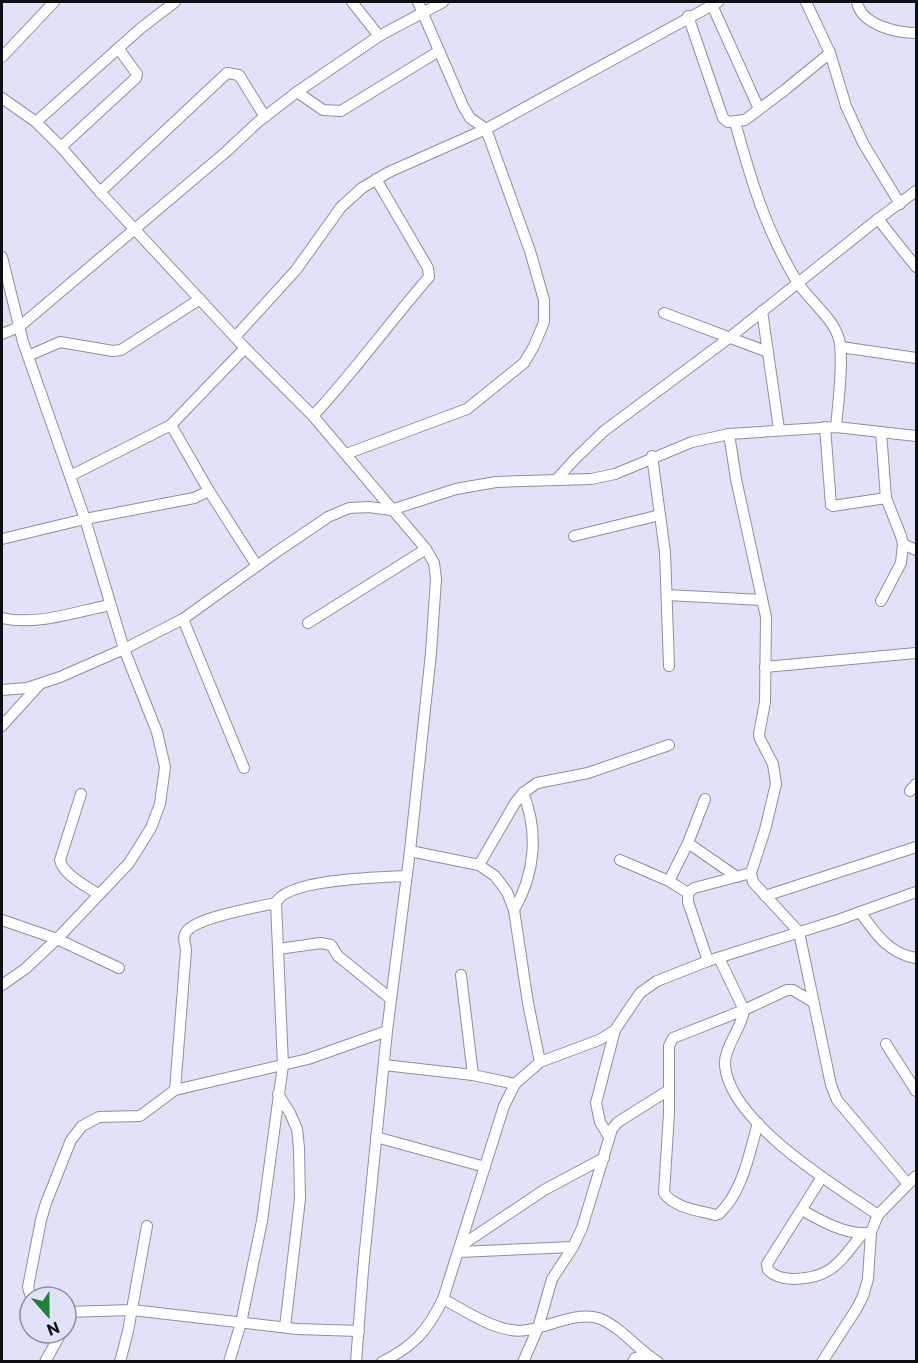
<svg xmlns="http://www.w3.org/2000/svg" width="918" height="1363" viewBox="0 0 918 1363" font-family="Commissioner,sans-serif">
	<style>
		.lines { fill: none; stroke-linecap: round; stroke-linejoin: round }
		.minor-casing { stroke: #8f8fa3; stroke-width: 12 }
		.minor { stroke: #fff; stroke-width: 10 }
	</style>
	<rect width="100%" height="100%" fill="#e1e1f7"/>
	<g class="lines">
		<!-- minor casing -->
		<g class="minor-casing">
			<g id="minor">
				<polyline points="352,2 379,36"/>
				<polyline points="806,2 830,53 846,106 863,143 900,204"/>
				<path d="M857,2C861,25 897,33 916,33"/>
				<polyline points="712,5 759,109"/>
				<polyline points="688,16 723,118 728,122 745,120 786,89 830,53"/>
				<polyline points="2,57 54,2"/>
				<polyline points="297,92 323,110 341,111 439,51"/>
				<polyline points="2,98 36,122 61,147 100,192 245,348 313,416 426,549 434,563 436,579 431,653 410,851 387,1031 363,1270 356,1362"/>
				<polyline points="36,122 141,28 175,2"/>
				<path d="M735,122C751,180 765,228 796,280C808,300 833,317 839,339C844,358 838,405 836,427"/>
				<polyline points="61,147 136,78 137,74 118,48"/>
				<polyline points="100,192 227,73 239,75 265,117"/>
				<polyline points="878,219 916,267"/>
				<polyline points="2,257 23,342 85,519 124,649 157,732 165,767 160,804 151,828 129,863 57,939 25,969 2,985"/>
				<polyline points="762,311 779,429"/>
				<polyline points="664,313 768,352"/>
				<polyline points="2,334 19,327 227,151 258,122 297,92 379,36 443,2"/>
				<polyline points="235,337 296,270 341,207 362,188 389,172 486,129 718,2"/>
				<polyline points="841,347 916,358"/>
				<polyline points="28,356 60,342 113,351 121,350 200,299"/>
				<path d="M313,416C354,372 389,323 429,277L428,268L376,179"/>
				<polyline points="825,427 831,505 833,506 886,498"/>
				<polyline points="881,432 886,498 901,536 903,544 901,563 881,601"/>
				<polyline points="729,434 736,479 766,617 765,702 759,734 760,739 773,764 776,784 765,830 751,873 753,882 799,932 831,1085 837,1100 908,1184"/>
				<polyline points="346,454 467,409 524,363 534,346 544,322 544,300 530,251 486,129 470,118 463,106 418,2"/>
				<polyline points="652,456 665,552 669,666"/>
				<polyline points="70,476 171,425"/>
				<polyline points="557,479 574,460 604,431 729,338 878,219 916,191"/>
				<polyline points="209,491 171,425 245,348"/>
				<polyline points="574,536 660,515"/>
				<polyline points="2,539 85,519 194,498 209,491 257,566"/>
				<polyline points="903,544 916,550"/>
				<polyline points="667,595 762,600"/>
				<path d="M2,618C36,626 75,612 110,605"/>
				<polyline points="183,619 244,768"/>
				<polyline points="308,623 426,549"/>
				<polyline points="765,667 916,653"/>
				<polyline points="2,690 27,688 60,677 124,649 183,619 275,553 328,517 349,508 369,507 391,510 456,489 496,482 591,479 615,474 692,442 729,434 836,427 916,436"/>
				<polyline points="2,726 40,684"/>
				<polyline points="910,791 916,784"/>
				<path d="M81,794L60,860C63,875 87,886 99,895"/>
				<polyline points="688,843 737,877"/>
				<polyline points="410,851 479,865 495,876 507,892 514,910 528,1003 540,1062"/>
				<polyline points="620,860 669,881 688,893"/>
				<polyline points="479,865 515,803 523,793 537,783 588,773 669,745"/>
				<polyline points="669,881 688,843 705,799"/>
				<polyline points="765,896 916,847"/>
				<path d="M514,910C535,874 539,832 523,793"/>
				<path d="M860,912C875,933 889,954 916,958"/>
				<polyline points="2,920 57,939 119,968"/>
				<polyline points="278,949 321,943 331,945 338,956 391,999"/>
				<path d="M719,958L744,1010C742,1028 723,1049 725,1066C731,1123 834,1185 878,1215"/>
				<polyline points="708,961 688,902 688,893 694,888 751,873"/>
				<polyline points="461,975 473,1075"/>
				<polyline points="886,1044 916,1091"/>
				<polyline points="384,1065 473,1075 515,1084"/>
				<path d="M175,1090L186,950C185,943 182,937 187,931C198,917 257,907 276,903"/>
				<polyline points="278,1094 290,1113 297,1129 299,1148 300,1199 285,1327"/>
				<path d="M758,1123C749,1154 743,1191 719,1214L715,1215C697,1210 675,1208 664,1193L669,1113V1046L673,1038L744,1010L787,990H793L813,1002"/>
				<polyline points="376,1137 485,1167"/>
				<polyline points="609,1137 600,1122 596,1103 615,1030"/>
				<path d="M822,1177L767,1264L768,1270C775,1277 785,1279 794,1279C833,1278 840,1261 863,1233"/>
				<path d="M802,1210C821,1221 846,1235 868,1233"/>
				<polyline points="462,1245 544,1190 604,1158"/>
				<polyline points="459,1252 573,1247"/>
				<polyline points="31,1297 28,1287 41,1220 46,1203 71,1140 82,1126 99,1117 140,1116 175,1090 308,1059 387,1031"/>
				<path d="M443,1299C464,1310 487,1326 511,1330C538,1335 571,1310 598,1318C619,1325 638,1350 658,1362"/>
				<polyline points="66,1312 132,1310 297,1329 359,1331"/>
				<polyline points="66,1324 73,1312"/>
				<polyline points="45,1362 61,1333"/>
				<polyline points="120,1362 128,1331 147,1226"/>
				<path d="M229,1362L241,1323L262,1221L283,1065L276,903C286,879 381,877 406,876"/>
				<path d="M382,1362C414,1346 428,1330 443,1299L504,1106L515,1084L540,1062L599,1040L615,1030L640,993L657,981L708,961L838,920L916,892"/>
				<polyline points="523,1362 538,1328 552,1279 573,1247 582,1228 612,1129 618,1122 669,1090"/>
				<polyline points="633,1362 635,1358 646,1355"/>
				<polyline points="822,1362 857,1308 863,1296 868,1279 871,1232 878,1215 916,1176"/>
			</g>
		</g>
		<!-- minor -->
		<use href="#minor" class="minor"/>
	</g>
	<!-- border -->
	<rect width="918" height="1363" fill="none" stroke="#0e0e15" stroke-width="6"/>
	<!-- north arrow -->
	<g transform="translate(48 1315) rotate(159)"><circle r="28" fill="#e1e1f7" stroke="#8d8d9d" stroke-width="1.5"/>
	<path d="M0-4.5L10 22L0 15L-10 22Z" fill="#1e8337"/>
	<text y="-9" font-size="16" font-weight="bold" text-anchor="middle" fill="#0e0e15">N</text>
	</g>
</svg>
